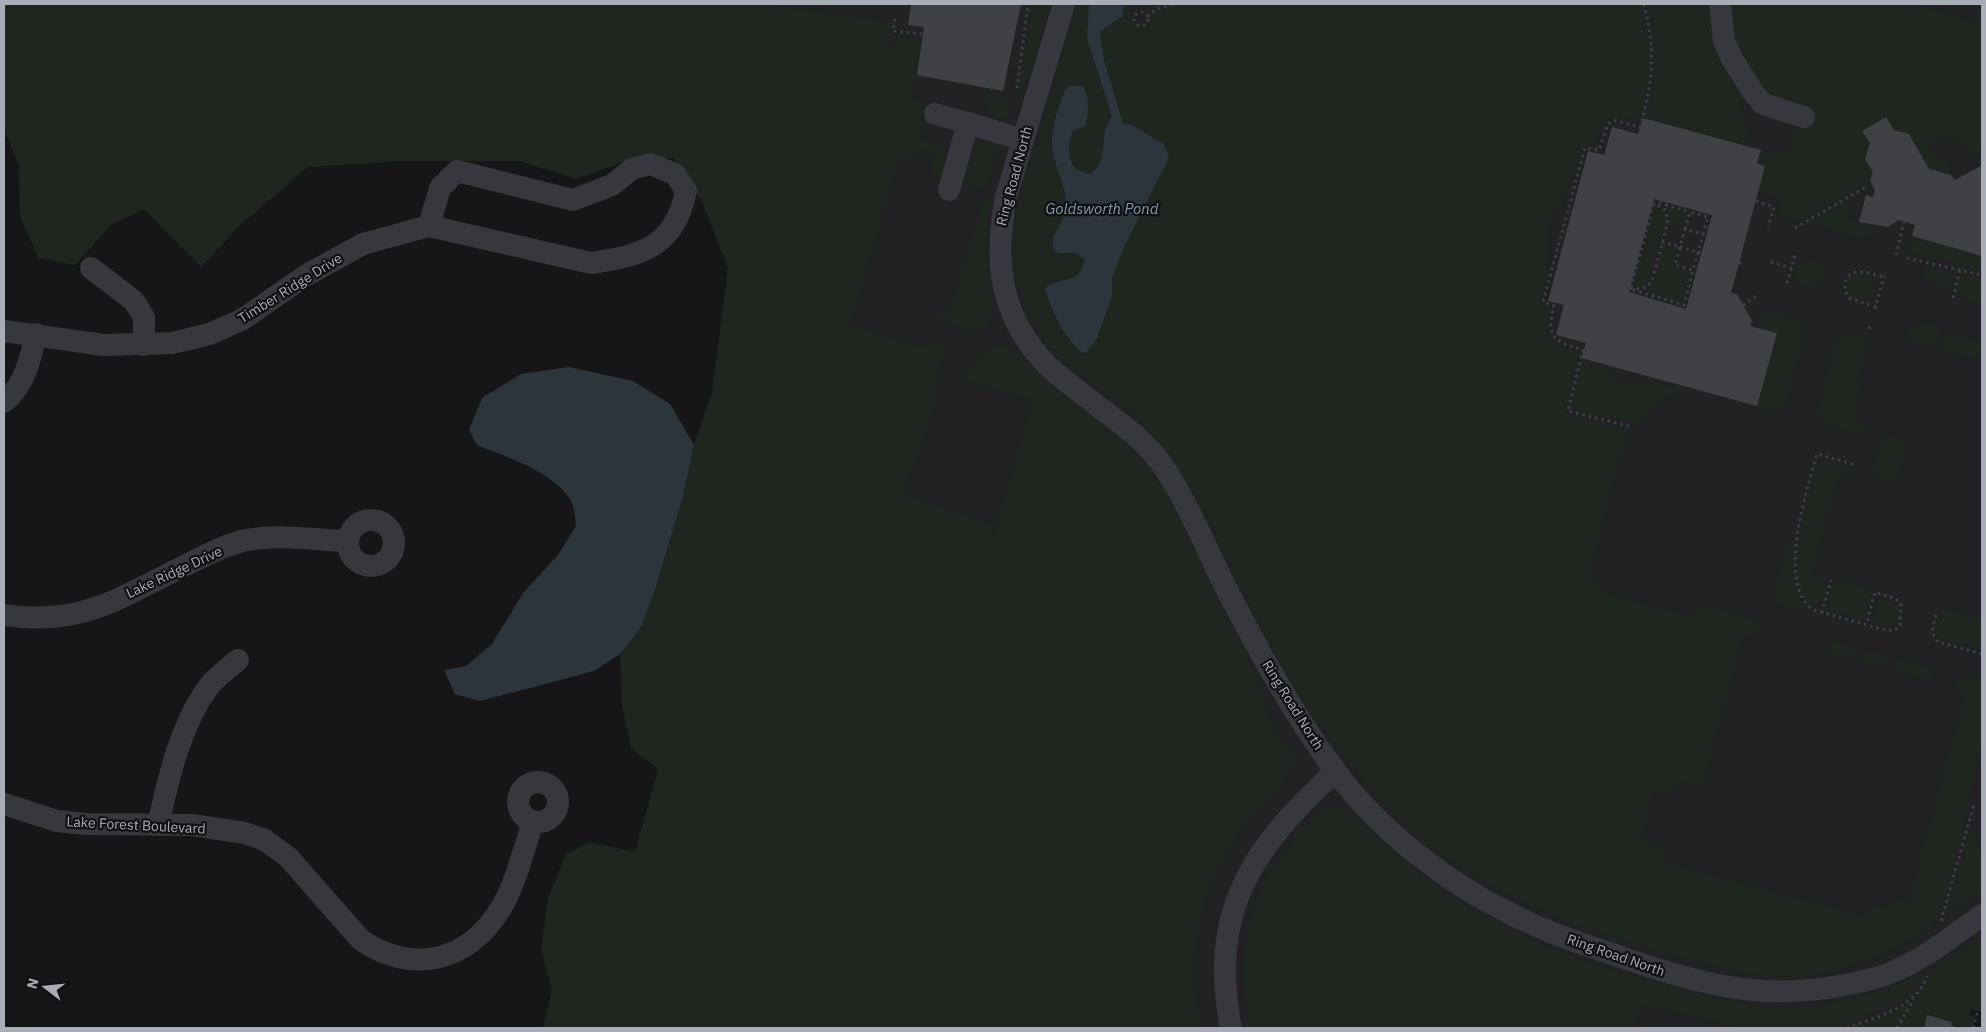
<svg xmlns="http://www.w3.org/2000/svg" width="1986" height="1032" viewBox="0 0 1986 1032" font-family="'IBM Plex Sans',sans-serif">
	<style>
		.built { fill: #222225 }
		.green { fill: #1e261f }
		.water { fill: #2c353c }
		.building { fill: #404145; fill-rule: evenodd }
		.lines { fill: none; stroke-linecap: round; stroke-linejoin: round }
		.path { stroke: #3d3f44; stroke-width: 3; stroke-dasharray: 2.5 4; stroke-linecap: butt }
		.minor { stroke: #37383d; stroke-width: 22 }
		.labels { text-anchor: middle; stroke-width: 4.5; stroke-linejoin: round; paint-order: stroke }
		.street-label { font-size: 14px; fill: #a8adb8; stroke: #111113 }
		.water-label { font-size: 15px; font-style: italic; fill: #7f9bb3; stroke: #111113 }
	</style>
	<rect width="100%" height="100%" fill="#161618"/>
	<!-- built -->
	<polygon class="built" points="459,4 1982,4 1982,936 1908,1028 613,1028 881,124"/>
	<!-- green -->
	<g class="green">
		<path d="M4,4H753L882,21L888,27L885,47L895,48L897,37L921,40L911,98L924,101L918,137L945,147L947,156L940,182L931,176L935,154L918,148L913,160L899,158L849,325L922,348L931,341L947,347L937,373L934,402L924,438L902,493L995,526L991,541L999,543L993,541L1033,399L962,380L967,367L986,350L1001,345L1011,348L1020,353L1050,385L1116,431L1162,480L1203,572L1259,681L1268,719L1274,731L1293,754L1296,766H1290C1285,788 1260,806 1246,823C1200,880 1184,957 1200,1028H543L552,990L541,949L548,898L566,854L590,842L635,852L658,769L631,748L622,706L620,654L640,629L653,596L683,497L694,445L712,392L728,268L701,200L673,158L620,163L576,179L519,161H406L308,167L239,226L201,267L144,209L112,224L75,265L38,258L20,216L19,166L4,129Z"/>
		<polygon points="1032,4 1049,4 1018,113 1017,109"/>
		<path d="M1076,4H1089L1087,38L1112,117C1110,120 1107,124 1106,128C1100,143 1108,165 1089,174L1075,169C1060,143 1074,135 1088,114L1084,87L1076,84L1070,86C1064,91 1061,102 1059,110C1054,125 1049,140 1053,156C1057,172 1065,183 1066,200C1066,207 1066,214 1064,220C1059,233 1045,239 1057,253H1076L1085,260C1080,278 1069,282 1052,284L1067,338L1082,353L1097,338L1112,296V278L1124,247L1169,158L1159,139L1151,137L1141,129L1123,123L1104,60L1100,30L1122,17L1125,11L1128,12L1133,26L1140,29L1148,26L1156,13L1176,4H1639C1650,44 1650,81 1639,121C1607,112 1601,117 1593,148L1583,145L1572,177L1551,216L1546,239V278L1540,303L1550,306C1540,339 1549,344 1579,353L1564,413L1627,430L1588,575L1600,580L1597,591L1696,618L1700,607L1705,605L1751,619C1756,623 1761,631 1755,637L1743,634L1702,785C1686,780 1676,779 1665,794L1654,791L1641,836L1665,851L1662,862L1867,917L1872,905L1891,910L1894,901L1898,899L1909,903L1966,693L1959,691L1955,685C1962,674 1971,679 1981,681C1983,700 1985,724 1982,744C1981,758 1974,773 1971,787C1966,812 1948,911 1932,925C1903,950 1829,976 1791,977C1758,978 1726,968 1694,960C1584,934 1465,888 1385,805C1366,785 1350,763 1334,742C1323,728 1310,714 1301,699C1249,615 1217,519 1157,440C1107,373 1034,371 1015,274C1007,232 1024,191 1035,151C1048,102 1062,53 1076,4Z"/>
		<path d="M1648,4H1710C1707,43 1725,70 1745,101L1738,105L1743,116L1742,126L1749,128L1745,145L1648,119C1657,80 1660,42 1648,4Z"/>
		<path d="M1726,4H1913L1974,22L1979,4H1982V151L1975,155L1947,133L1928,145L1936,160L1944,157L1951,172L1929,169L1909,134L1894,130L1886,117L1863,131L1870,143L1865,159L1873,172L1870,181L1804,219C1795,221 1783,220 1778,212L1781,198L1758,191L1765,166L1761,164L1765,150L1789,155L1796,127L1805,128L1811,106L1779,98L1761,88L1737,58Z"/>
		<path d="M984,87L993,89V95L1011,98L1007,119C991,116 981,103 984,87Z"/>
		<polygon points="981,138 998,143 984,190 963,184 975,145"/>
		<path d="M1002,155L1003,162C992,199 984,229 986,269C988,290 1001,308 985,327L975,331L935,319L934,316L935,313L948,316L985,196L990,197Z"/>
		<polygon points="1851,199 1846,218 1873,226 1877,223 1888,227 1864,239 1814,225 1814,220"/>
		<polygon points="1663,206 1689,213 1685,228 1669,224 1670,216"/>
		<polygon points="1655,207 1664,212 1667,221 1653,254 1654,268 1650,280 1644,287 1633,287"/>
		<polygon points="1912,236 1982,255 1982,271 1908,251"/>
		<polygon points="1664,245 1678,249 1673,267 1691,271 1683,303 1642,292 1654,282"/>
		<circle cx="1810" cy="273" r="14"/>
		<polygon points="1928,265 1956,274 1956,282 1943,290 1924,277 1925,268"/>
		<circle cx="1860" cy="287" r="14"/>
		<polygon points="1965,274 1982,277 1982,305 1963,297 1957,287 1959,277"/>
		<path d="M1763,309C1780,312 1802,317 1803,337L1785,404L1776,411L1757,406L1777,333L1763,329Z"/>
		<polygon points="1929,324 1937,325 1940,329 1934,349 1905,340 1909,326"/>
		<polygon points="1948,330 1981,344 1980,357 1968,358 1944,349 1942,343"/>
		<polygon points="1846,332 1864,335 1867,342 1856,384 1861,386 1852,420 1863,426 1864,430 1860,435 1820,421 1817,413 1837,340"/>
		<path d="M1581,358L1583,363L1609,369C1614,387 1630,390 1644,379L1687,392C1664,394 1650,405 1638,425L1574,410L1570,405Z"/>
		<polygon points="1884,435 1902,438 1907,443 1898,479 1894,482 1875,477 1873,474 1881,440"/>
		<path d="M1824,460L1853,468L1851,476L1838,474L1811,573L1823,577L1825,584L1818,605L1811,606C1782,583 1808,499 1816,469L1818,463Z"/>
		<polygon points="1789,537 1792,540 1794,583 1801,610 1778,604 1773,600"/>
		<path d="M1838,581L1870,589L1872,593L1865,616L1860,619L1829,609C1827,601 1831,585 1838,581Z"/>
		<polygon points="1883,599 1900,606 1894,629 1876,623 1874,621 1877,602"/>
		<path d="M1944,610H1950L1982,619V649L1941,639C1933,631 1934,617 1944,610Z"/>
		<polygon points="1831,641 1853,647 1853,656 1848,659 1828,653 1827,646"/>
		<polygon points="1867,650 1886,655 1887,665 1882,668 1864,663 1862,657"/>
		<polygon points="1899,659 1931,668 1934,677 1928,680 1896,672 1894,663"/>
		<path d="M1339,807C1361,813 1372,832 1388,846C1408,865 1431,881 1454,897C1522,945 1600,968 1680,988C1717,998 1753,1009 1791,1008C1838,1006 1880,993 1922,974L1924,979L1917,991L1905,999L1833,1028H1750L1640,1005L1634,1028H1250C1236,969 1244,906 1281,856C1292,841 1307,828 1319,814L1326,809Z"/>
		<polygon points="1970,828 1982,854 1982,892 1960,906 1954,907 1951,903"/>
		<polygon points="1982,936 1982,1012 1970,1009 1969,1015 1975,1016 1972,1028 1951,1025 1952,1022 1927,1016 1924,1028 1852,1028 1917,1000 1925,990 1932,969"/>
	</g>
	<!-- water -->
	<g class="water">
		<path d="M1089,4H1128L1124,6L1122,17L1100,31L1104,60L1123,123C1134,125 1140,129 1149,135C1162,144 1164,139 1169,158L1124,247L1112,278V296L1097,338L1087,352L1082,353C1063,336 1053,313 1045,289C1059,274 1077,289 1085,260L1076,253H1057C1043,238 1066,226 1066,205C1066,186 1058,175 1054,157C1048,137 1057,109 1065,90L1070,86H1082C1091,95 1088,116 1085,126L1074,130C1066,143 1068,157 1075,169L1089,174C1106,166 1102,146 1105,131C1106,126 1109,122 1112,117L1087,38Z"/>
		<path d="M569,367L633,381L670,404L694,445L683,497L653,596L640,629L620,654L594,671L480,701L455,694L444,670L466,666L492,644L523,593L558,555L576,526C575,519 575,509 572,503C557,473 506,457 477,445L469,430L482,398L521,374Z"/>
	</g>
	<!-- building -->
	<g class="building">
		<polygon points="911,4 1021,4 1003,91 917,75 924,27 908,25"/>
		<polygon points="1886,117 1894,130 1909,134 1929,169 1951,175 1955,180 1982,165 1982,256 1912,236 1915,225 1899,220 1888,227 1859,222 1866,195 1873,197 1875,190 1870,181 1873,172 1865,159 1870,143 1862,131"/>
		<path d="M1643,118L1761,150L1757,163L1765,166L1731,293L1737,294L1752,321L1750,326L1777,333L1757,406L1581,358L1586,343L1556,335L1564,305L1548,301L1588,151L1604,155L1612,127L1638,134ZM1654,199L1712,215L1686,309L1629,292Z"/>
		<polygon points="1927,1015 1952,1022 1951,1025 1959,1028 1924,1028"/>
	</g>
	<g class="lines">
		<!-- path -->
		<g class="path">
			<circle cx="1141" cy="19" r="7"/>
			<polyline points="1147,16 1157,9 1173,4"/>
			<polyline points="895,19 893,31 923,34"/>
			<polyline points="1017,88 1028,4"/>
			<polyline points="1756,201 1774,207 1768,227"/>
			<polyline points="1659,203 1690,212"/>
			<polyline points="1795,228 1866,187"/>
			<polyline points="1685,229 1690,212 1708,217 1703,234"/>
			<polyline points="1662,242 1680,247 1675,265 1693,270 1698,252 1680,247 1685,229 1703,234 1698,252 1701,253"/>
			<polyline points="1896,255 1904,222"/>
			<polyline points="1907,258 1982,275"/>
			<polyline points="1771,262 1791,268"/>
			<polyline points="1739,263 1743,264"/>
			<polyline points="1787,283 1796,252"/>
			<path d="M1630,288C1644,290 1650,288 1654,274L1668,221L1665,210L1653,203"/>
			<polyline points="1631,288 1654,203"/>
			<polyline points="1633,290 1684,305 1693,270"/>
			<polyline points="1953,298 1960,270"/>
			<polyline points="1743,305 1756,296"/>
			<path d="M1876,307L1849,298C1846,293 1844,288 1845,283C1849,265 1872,274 1884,277"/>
			<polyline points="1875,309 1884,276"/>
			<polyline points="1869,329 1870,325"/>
			<path d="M1629,426L1568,411L1583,350C1553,341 1546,338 1554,306L1543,302L1585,148L1599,150L1608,124L1614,120L1640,127C1653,79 1656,52 1644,4"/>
			<path d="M1853,464L1817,454C1807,490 1775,585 1814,610L1888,631L1895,630L1900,626L1901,604L1896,599L1875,592L1866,625"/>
			<polyline points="1822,613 1831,580"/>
			<path d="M1936,615C1933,626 1930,634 1938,642L1982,654"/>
			<polyline points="1941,921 1974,804"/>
			<path d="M1847,1028C1876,1017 1916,1008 1927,976"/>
			<polyline points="1897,1028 1914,999"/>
			<polyline points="1973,1028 1977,1014 1982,1015"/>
		</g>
		<!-- minor -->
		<g class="minor">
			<path d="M1064,4L1006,197C994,261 999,314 1045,363C1062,380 1082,393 1100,408C1123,425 1147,442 1163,466C1188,503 1205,546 1225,586C1257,649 1292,712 1334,769C1379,831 1447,883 1515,916C1549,933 1585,945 1621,957C1660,971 1711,986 1752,990C1793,994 1839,988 1879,977C1917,965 1950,938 1982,915"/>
			<polyline points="1720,4 1724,41 1732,59 1753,92 1763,104 1804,117"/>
			<polyline points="935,114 968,123"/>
			<polyline points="949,190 968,123 1023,140"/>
			<polyline points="91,268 134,301 144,317 144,345"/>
			<path d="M4,331L104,345L172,343L210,334L243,319L305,276L363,244L429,226L591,263C641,256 675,247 686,191L675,174L650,164L632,169L612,185L573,200L457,171L440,188L429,226"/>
			<path d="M4,402C25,385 30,360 36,334"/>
			<circle cx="371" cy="543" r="23"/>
			<path d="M4,615C81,627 121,597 186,565C204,556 223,546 242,541C276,533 314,540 348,541"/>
			<circle cx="538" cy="802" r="20"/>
			<path d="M4,804L57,821L86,824L192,825L245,833L265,840L288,857L361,940C414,975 468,962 501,908C515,886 524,848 533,822"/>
			<path d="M158,825C168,780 181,722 210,685C217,676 229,668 238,660"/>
			<path d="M1231,1028C1208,911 1252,848 1335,772"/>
		</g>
	</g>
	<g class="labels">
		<!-- street labels -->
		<g class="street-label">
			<text transform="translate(1014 176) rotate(-75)" y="5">Ring Road North</text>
			<text transform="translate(290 288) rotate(-32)" y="5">Timber Ridge Drive</text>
			<text transform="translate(174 572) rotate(-25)" y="5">Lake Ridge Drive</text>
			<text transform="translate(1293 705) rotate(58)" y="5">Ring Road North</text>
			<text transform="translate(136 825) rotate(3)" y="5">Lake Forest Boulevard</text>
			<text transform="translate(1616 955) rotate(19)" y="5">Ring Road North</text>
		</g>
		<!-- water labels -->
		<g class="water-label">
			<text x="1102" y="214">Goldsworth Pond</text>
		</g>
	</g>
	<!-- border -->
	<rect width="1986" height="1032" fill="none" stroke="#a8adb8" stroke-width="10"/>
	<!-- north arrow -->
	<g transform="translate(45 987) rotate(286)" stroke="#111113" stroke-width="4" paint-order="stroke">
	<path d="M0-4L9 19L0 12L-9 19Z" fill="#a8adb8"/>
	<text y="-8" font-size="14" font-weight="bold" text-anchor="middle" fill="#a8adb8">N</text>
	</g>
</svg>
